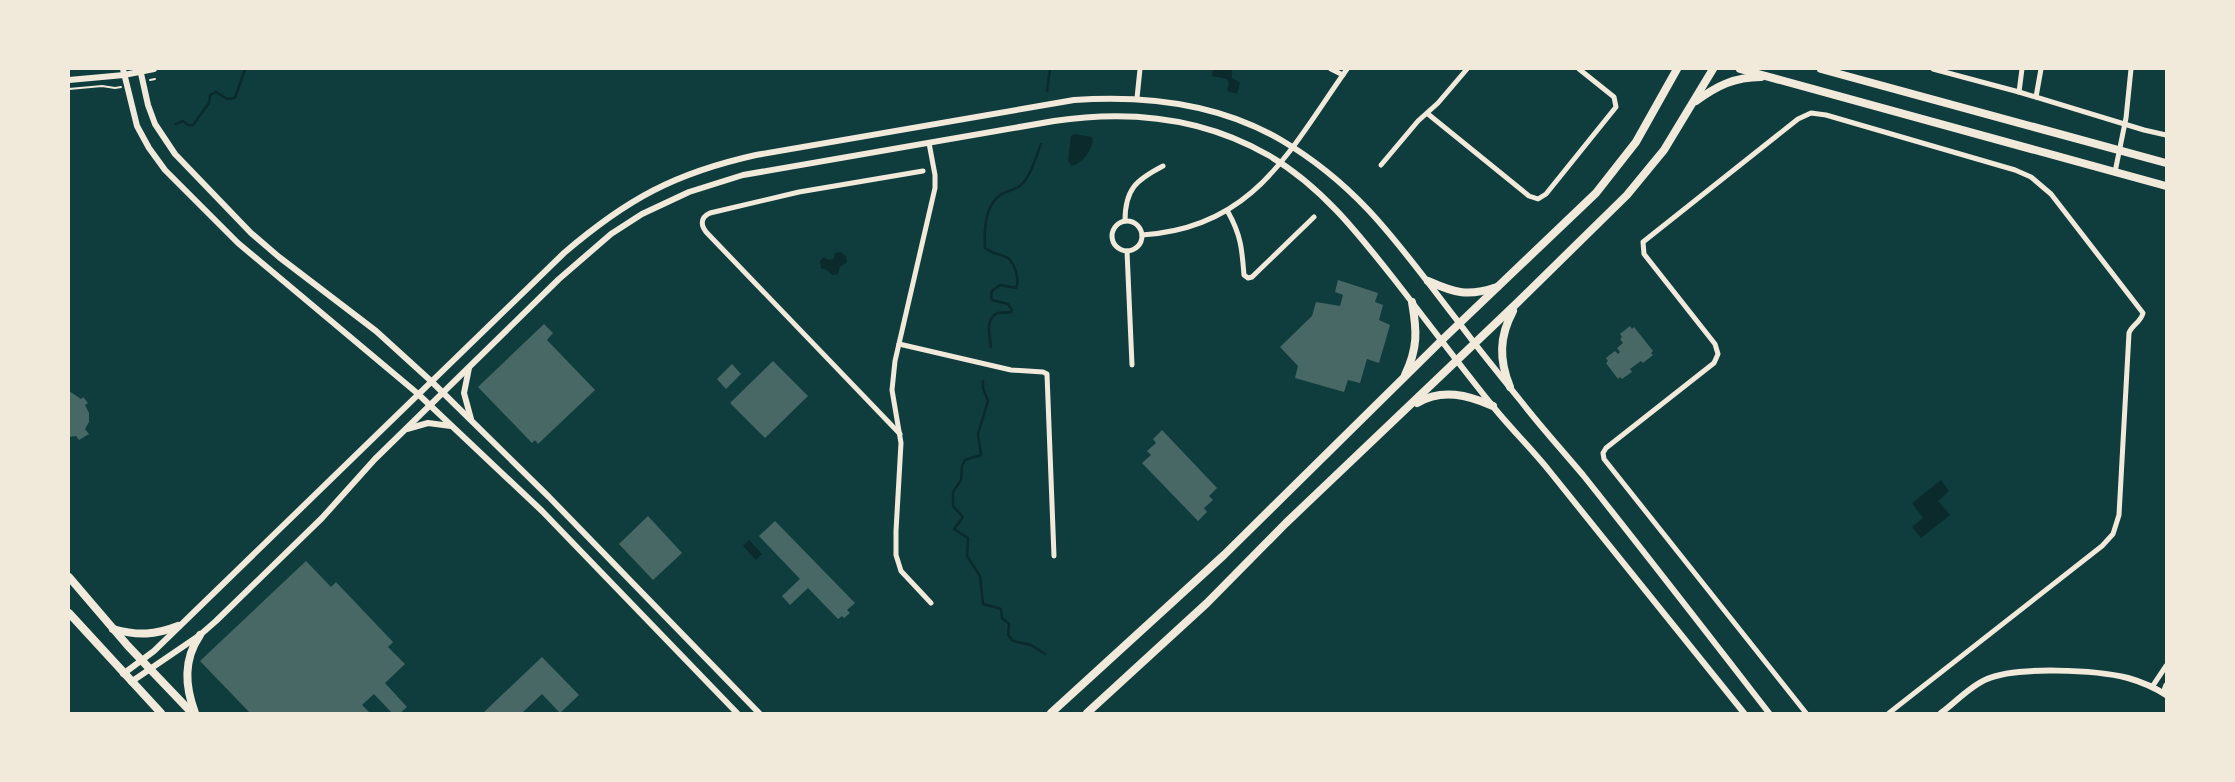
<svg xmlns="http://www.w3.org/2000/svg" width="2235" height="782" viewBox="0 0 2235 782" font-family="Ubuntu,sans-serif">
	<style>
		.water { fill: #0a2a2b }
		.lines { fill: none; stroke-linecap: round; stroke-linejoin: round }
		.stream { stroke: #0a2a2b; stroke-width: 2.5 }
		.building { fill: #486865 }
		.path { stroke: #f1e9da; stroke-width: 2 }
		.minor { stroke: #f1e9da; stroke-width: 5 }
		.tertiary { stroke: #f1e9da; stroke-width: 6 }
		.primary { stroke: #f1e9da; stroke-width: 8 }
	</style>
	<rect width="100%" height="100%" fill="#0f3d3e"/>
	<!-- water -->
	<g class="water">
		<polygon points="1213,69 1232,69 1232,78 1240,83 1237,94 1227,91 1229,83 1227,79 1212,76"/>
		<path d="M1075,134L1092,137C1095,147 1083,163 1072,166L1068,161L1071,136Z"/>
		<polygon points="840,252 846,256 847,262 840,267 838,274 832,275 827,270 821,268 820,261 824,257 829,260 834,259 835,253"/>
		<polygon points="1941,480 1949,491 1938,501 1950,515 1921,538 1912,527 1923,518 1912,503"/>
		<polygon points="749,540 762,554 756,560 743,546"/>
	</g>
	<g class="lines">
		<!-- stream -->
		<g class="stream">
			<polyline points="1047,91 1050,69"/>
			<polyline points="176,124 183,121 188,125 193,125 209,103 210,95 216,92 227,99 235,98 245,69"/>
			<path d="M991,347C990,337 984,318 998,313C1002,312 1007,313 1011,312L1012,310L1008,304L992,300L991,296L992,291L1000,285L1016,288C1020,280 1015,264 1008,258C1000,253 993,255 985,248C984,232 985,207 999,196C1006,190 1016,191 1023,183C1032,174 1036,156 1041,144"/>
			<polyline points="983,381 983,388 988,401 978,434 981,455 965,460 962,466 961,480 953,492 953,506 963,517 954,529 968,538 967,556 980,576 983,604 1001,609 1002,618 1009,624 1008,635 1013,641 1031,645 1045,654"/>
		</g>
	</g>
	<!-- building -->
	<g class="building">
		<polygon points="1338,280 1378,293 1375,302 1383,305 1379,320 1390,325 1379,363 1367,359 1360,383 1348,380 1344,392 1295,378 1298,366 1280,347 1312,316 1316,302 1340,306 1343,295 1335,292"/>
		<polygon points="544,324 553,333 547,340 595,390 538,444 535,440 532,443 478,387"/>
		<polygon points="1630,326 1632,329 1634,327 1653,351 1651,353 1653,355 1643,363 1641,361 1630,369 1632,372 1622,379 1620,377 1618,379 1606,363 1608,361 1606,358 1615,351 1618,354 1620,352 1617,348 1623,343 1620,339 1622,337 1620,334"/>
		<polygon points="773,361 808,396 765,438 730,403"/>
		<polygon points="732,364 741,374 726,389 717,379"/>
		<polygon points="69,391 81,399 83,397 88,403 85,405 89,413 89,422 85,429 89,434 79,440 76,436 69,437"/>
		<polygon points="1162,430 1217,488 1209,496 1213,500 1204,508 1207,512 1198,521 1142,463 1151,455 1147,451 1156,443 1153,439"/>
		<polygon points="648,516 682,553 653,580 619,544"/>
		<polygon points="775,521 855,603 847,610 850,613 844,618 842,616 838,619 808,588 790,605 782,596 800,579 759,536"/>
		<polygon points="306,561 331,587 336,582 393,642 388,647 405,664 385,683 407,707 400,713 392,713 374,694 362,705 370,713 250,713 200,661"/>
		<polygon points="542,657 579,695 560,713 542,694 522,713 483,713"/>
	</g>
	<g class="lines">
		<!-- path -->
		<g class="path">
			<polyline points="150,80 155,79"/>
			<polyline points="69,89 102,86 115,88 121,87"/>
		</g>
		<!-- minor -->
		<g class="minor">
			<polyline points="1331,69 1343,75"/>
			<polyline points="1933,69 2019,92 2144,130 2166,135"/>
			<polyline points="2019,92 2022,69"/>
			<polyline points="2036,97 2041,69"/>
			<polyline points="1137,98 1140,69"/>
			<polyline points="1428,114 1529,196 1538,199 1546,194 1616,107 1614,97 1579,69"/>
			<polyline points="929,143 935,175 935,188 895,361 892,390 901,443 896,531 896,555 901,571 931,603"/>
			<polyline points="1381,165 1418,121 1438,103 1467,69"/>
			<polyline points="2115,172 2126,118 2131,69"/>
			<path d="M1228,212C1241,235 1242,249 1244,275L1248,278L1252,277L1314,217"/>
			<circle cx="1127" cy="236" r="15"/>
			<path d="M1125,221C1125,189 1136,180 1163,166"/>
			<path d="M1142,235C1254,228 1289,151 1347,69"/>
			<polyline points="1127,251 1132,365"/>
			<polyline points="899,344 1011,370 1043,372 1047,374 1054,556"/>
			<path d="M900,434L708,234C701,227 699,218 710,213L799,192L923,171"/>
			<polyline points="2152,687 2166,666"/>
			<polyline points="2163,693 2166,685"/>
			<path d="M1806,713L1604,459L1603,453L1606,448L1714,363L1718,354L1715,344L1644,254L1643,242L1798,119L1811,113L1826,115L2015,170L2031,177L2051,194L2143,313C2141,322 2132,325 2129,333L2119,515L2113,534L2102,546L1889,713"/>
		</g>
		<!-- tertiary -->
		<g class="tertiary">
			<polyline points="123,69 137,126 149,148 165,170 238,243 417,393 542,511 737,713"/>
			<polyline points="140,69 148,105 155,124 175,154 251,233 279,257 376,331 431,381 549,497 759,713"/>
			<polyline points="69,80 124,75 154,69"/>
			<polyline points="469,368 464,393 471,419"/>
			<polyline points="407,429 428,423 451,426"/>
			<path d="M123,674L154,651L564,253C627,199 675,173 756,155L1074,100C1146,95 1218,103 1281,140C1363,188 1403,251 1460,324C1479,350 1500,375 1520,400C1540,426 1562,450 1583,475C1646,554 1707,633 1769,713"/>
			<path d="M131,682L200,635L216,621L322,518L375,459L559,279L611,234L642,214L689,192L743,175L1054,121C1127,110 1202,117 1268,155C1320,185 1357,232 1394,279C1426,320 1458,363 1491,404C1510,428 1532,449 1551,473C1616,553 1679,633 1744,713"/>
			<path d="M1941,713C1956,702 1970,686 1987,679C2016,666 2097,670 2128,678C2142,682 2154,687 2166,695"/>
		</g>
		<!-- primary -->
		<g class="primary">
			<polyline points="1740,69 2166,186"/>
			<polyline points="1821,69 2166,163"/>
			<path d="M1696,101C1717,86 1734,77 1761,77"/>
			<path d="M1428,281C1455,293 1468,297 1497,287"/>
			<path d="M1405,375C1418,348 1417,331 1412,302"/>
			<path d="M1510,387C1499,360 1499,337 1513,311"/>
			<path d="M1417,403C1442,388 1468,395 1493,406"/>
			<polyline points="69,577 128,646 192,713"/>
			<polyline points="69,613 161,713"/>
			<path d="M113,629C138,636 155,635 178,626"/>
			<path d="M195,713C185,686 183,660 200,635"/>
			<polyline points="1051,713 1224,555 1442,340 1596,193 1636,142 1677,69"/>
			<polyline points="1087,713 1207,603 1286,523 1517,303 1627,195 1664,150 1713,69"/>
		</g>
	</g>
	<!-- border -->
	<rect width="2235" height="782" fill="none" stroke="#f1e9da" stroke-width="140"/>
</svg>
